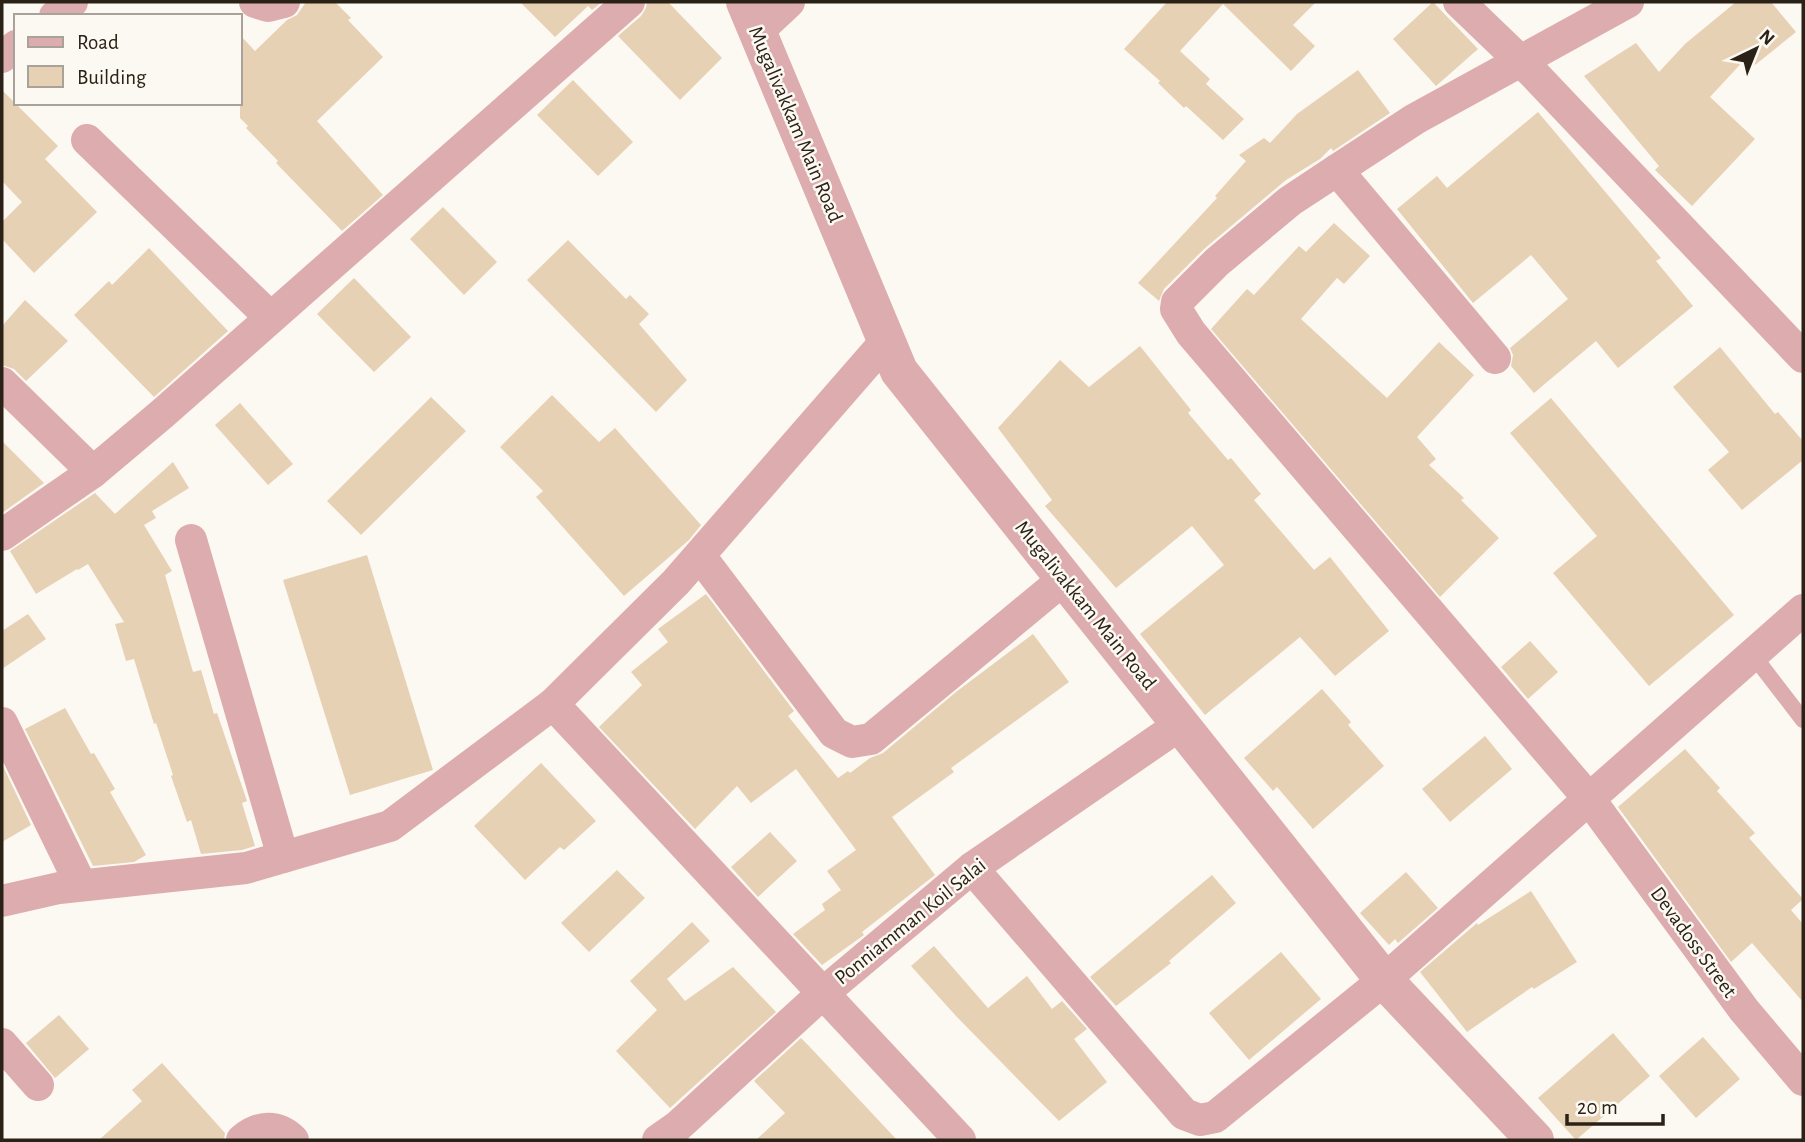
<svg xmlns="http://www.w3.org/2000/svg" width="1805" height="1142" viewBox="0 0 1805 1142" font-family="'Alegreya Sans',sans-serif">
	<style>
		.building { fill: #e7d1b4 }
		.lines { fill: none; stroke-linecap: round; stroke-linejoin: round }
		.service { stroke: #ddacae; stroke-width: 16 }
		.minor { stroke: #ddacae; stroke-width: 32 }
		.tertiary { stroke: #ddacae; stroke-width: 38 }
		.labels { text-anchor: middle; stroke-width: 5; stroke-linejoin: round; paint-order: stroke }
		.street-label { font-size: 21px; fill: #2a2217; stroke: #fcf8f2 }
	</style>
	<rect width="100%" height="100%" fill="#fcf8f2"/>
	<!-- building -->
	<g class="building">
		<polygon points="306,2 335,2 351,18 348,20 383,57 317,121 383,195 342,231 276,163 278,161 246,128 248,126 240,118 240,35 255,51 287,20 297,15"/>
		<polygon points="520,2 602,2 592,10 588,6 555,37"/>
		<polygon points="647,2 668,2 722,58 680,100 618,36 641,16 646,8"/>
		<polygon points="1167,2 1316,2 1293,25 1315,46 1291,71 1223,4 1180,51 1210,79 1206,84 1244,119 1223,140 1186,106 1184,108 1158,83 1160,81 1124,49"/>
		<polygon points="1433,2 1478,49 1436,86 1393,39"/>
		<polygon points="1736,2 1771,2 1796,32 1755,65 1748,56 1710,97 1755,139 1692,206 1655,170 1659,166 1584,76 1636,43 1659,72 1685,44"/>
		<polygon points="1358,70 1390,113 1333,151 1331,148 1320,159 1286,180 1204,249 1164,289 1159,301 1138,283 1217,198 1215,196 1246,161 1239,155 1264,138 1270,143 1297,114"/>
		<polygon points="573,80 633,142 598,176 537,115"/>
		<polygon points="2,90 58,146 45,159 97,212 34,273 2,239 2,222 22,202 2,181"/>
		<polygon points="1538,112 1661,258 1656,261 1693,306 1618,368 1596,341 1534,393 1511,366 1513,355 1510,348 1568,299 1531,255 1473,303 1397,209 1437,176 1447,188"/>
		<polygon points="443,207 497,262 464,295 410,239"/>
		<polygon points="1334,223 1370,256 1344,284 1337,278 1301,319 1387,398 1439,342 1474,375 1417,437 1436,459 1429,465 1464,498 1461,500 1499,538 1440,597 1211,329 1247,289 1254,295 1299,246 1306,252"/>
		<polygon points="568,240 626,299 630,295 649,314 639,324 687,380 656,412 527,280"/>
		<polygon points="149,248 228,331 154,397 74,315 109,281 112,285"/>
		<polygon points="354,278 411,337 374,372 317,314"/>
		<polygon points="25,300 68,341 26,381 14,369 2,365 2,326"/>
		<polygon points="1140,346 1191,410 1188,413 1228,460 1231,458 1261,494 1254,500 1314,570 1330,557 1389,631 1335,676 1300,637 1205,715 1140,634 1224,565 1192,526 1116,588 1045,506 1052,500 998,428 1060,360 1089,387"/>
		<polygon points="1720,347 1775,414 1778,412 1803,441 1803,460 1742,510 1708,470 1729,452 1673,387"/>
		<polygon points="552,395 599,442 615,428 701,525 689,540 624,596 536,497 543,491 500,447"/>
		<polygon points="431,397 466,431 361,535 327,501"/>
		<polygon points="1551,398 1734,615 1649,686 1553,573 1597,536 1510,433"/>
		<polygon points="240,403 293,464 268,485 215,425"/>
		<polygon points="2,441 44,483 2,513"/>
		<polygon points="173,462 189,488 152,511 156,518 144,525 172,571 165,575 193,672 201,670 214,714 217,713 247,801 242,803 255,846 242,850 201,854 191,820 187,822 171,776 173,775 156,723 154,724 134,659 126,661 115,624 124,622 88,564 78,570 77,569 36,594 10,551 95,493 115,514"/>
		<polygon points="367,555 433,770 350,795 283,580"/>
		<polygon points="706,594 794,711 788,716 838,778 848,771 850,773 870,758 883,753 956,692 1033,634 1069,682 951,768 954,772 892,817 935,875 862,932 864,935 822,965 793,934 825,910 822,904 841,890 827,871 856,850 796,769 751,803 737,786 695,829 599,727 642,685 631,672 668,642 658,629"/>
		<polygon points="28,614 46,639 2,669 2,631"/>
		<polygon points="1530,641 1558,672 1528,699 1501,667"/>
		<polygon points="1322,689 1351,722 1348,725 1384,766 1313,829 1277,787 1273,791 1244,758"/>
		<polygon points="65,708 91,754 94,753 115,789 110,792 146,855 134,862 93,866 25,729"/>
		<polygon points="1485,736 1512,769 1450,822 1422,789"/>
		<polygon points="1685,749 1720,788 1717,791 1755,833 1749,838 1803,899 1791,910 1803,924 1803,1002 1752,943 1731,962 1618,807"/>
		<polygon points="541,763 596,821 564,850 560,847 525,880 474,826"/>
		<polygon points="2,764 31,825 2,842"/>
		<polygon points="770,832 797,861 758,897 731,867"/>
		<polygon points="617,870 645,898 589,952 561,923"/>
		<polygon points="1406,872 1438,908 1398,943 1395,939 1389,945 1360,913"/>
		<polygon points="1212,875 1236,903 1169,961 1171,963 1116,1006 1090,977"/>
		<polygon points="1531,891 1577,962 1534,989 1532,987 1467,1032 1420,972 1477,923 1478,925"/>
		<polygon points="692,922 710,941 667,979 685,1001 733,967 776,1012 670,1108 616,1051 657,1010 630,981"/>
		<polygon points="934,946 988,1008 1027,976 1052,1009 1062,1001 1087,1029 1074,1039 1107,1082 1059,1121 956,1016 911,966"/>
		<polygon points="1281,952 1321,999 1249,1060 1209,1013"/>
		<polygon points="59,1015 89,1049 55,1078 26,1043"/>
		<polygon points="1613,1033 1650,1076 1576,1140 1538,1098"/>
		<polygon points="1703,1037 1740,1079 1696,1118 1659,1076"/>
		<polygon points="801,1038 808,1045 897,1140 756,1140 785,1113 754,1081"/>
		<polygon points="162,1063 225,1133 224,1140 99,1140 142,1101 132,1090"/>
	</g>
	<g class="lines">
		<!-- service -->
		<polyline class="service" points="1753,655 1803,720"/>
		<!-- minor -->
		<g class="minor">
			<polyline points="255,2 268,6 284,2"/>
			<polyline points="1459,2 1534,74 1803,357"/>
			<polyline points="1628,2 1415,119 1337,170 1290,201 1217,262 1177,302 1176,309 1191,333 1590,800 1744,1010 1803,1080"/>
			<polyline points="55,16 72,2"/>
			<polyline points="758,31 789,2"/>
			<polyline points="2,57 16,46"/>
			<polyline points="87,140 270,317"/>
			<polyline points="1337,170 1495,358"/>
			<polyline points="2,383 93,472 162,414 629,2"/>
			<polyline points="2,535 93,472"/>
			<polyline points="191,540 283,857"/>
			<polyline points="700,556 834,733 852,742 871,739 1064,579"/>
			<polyline points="553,704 960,1140"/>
			<polyline points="2,723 81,885"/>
			<polyline points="972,868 1184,1114 1200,1120 1215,1117 1384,980 1803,610"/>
			<polyline points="2,901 59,888 246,868 390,826 553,704 676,582 886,341"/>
			<polyline points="2,1044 38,1085"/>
			<path d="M242,1140C258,1126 277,1124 293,1140"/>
			<polyline points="658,1140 678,1126 822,994 972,868 1181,724"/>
		</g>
		<!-- tertiary -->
		<polyline class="tertiary" points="745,2 899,371 1384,980 1535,1140"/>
	</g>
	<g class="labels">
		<!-- street labels -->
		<g class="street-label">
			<text transform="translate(796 124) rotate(67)" y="7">Mugalivakkam Main Road</text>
			<text transform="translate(1086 605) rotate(51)" y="7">Mugalivakkam Main Road</text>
			<text transform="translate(910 921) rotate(-39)" y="7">Ponniamman Koil Salai</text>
			<text transform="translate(1694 942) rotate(54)" y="7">Devadoss Street</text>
		</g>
	</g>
	<!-- border -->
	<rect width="1805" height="1142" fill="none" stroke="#2a2217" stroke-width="7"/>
	<!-- legend -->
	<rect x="14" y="14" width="228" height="91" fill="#fcf8f2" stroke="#a8a29a" stroke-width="2"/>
	<rect x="28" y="37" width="35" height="10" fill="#ddacae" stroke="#a8a29a" stroke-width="2"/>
	<text x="77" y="49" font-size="21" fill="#2a2217">Road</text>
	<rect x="28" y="66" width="35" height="21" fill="#e7d1b4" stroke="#a8a29a" stroke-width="2"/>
	<text x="77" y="84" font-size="21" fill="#2a2217">Building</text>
	<!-- north arrow -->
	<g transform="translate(1756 49) rotate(43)" stroke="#fcf8f2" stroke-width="5" paint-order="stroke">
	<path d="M0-5L12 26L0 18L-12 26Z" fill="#2a2217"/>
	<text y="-10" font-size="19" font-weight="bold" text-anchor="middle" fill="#2a2217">N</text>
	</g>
	<!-- scale -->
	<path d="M1567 1114v10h96v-10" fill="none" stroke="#2a2217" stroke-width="3.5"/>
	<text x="1577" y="1114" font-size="21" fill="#2a2217" stroke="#fcf8f2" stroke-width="5" paint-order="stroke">20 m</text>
</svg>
